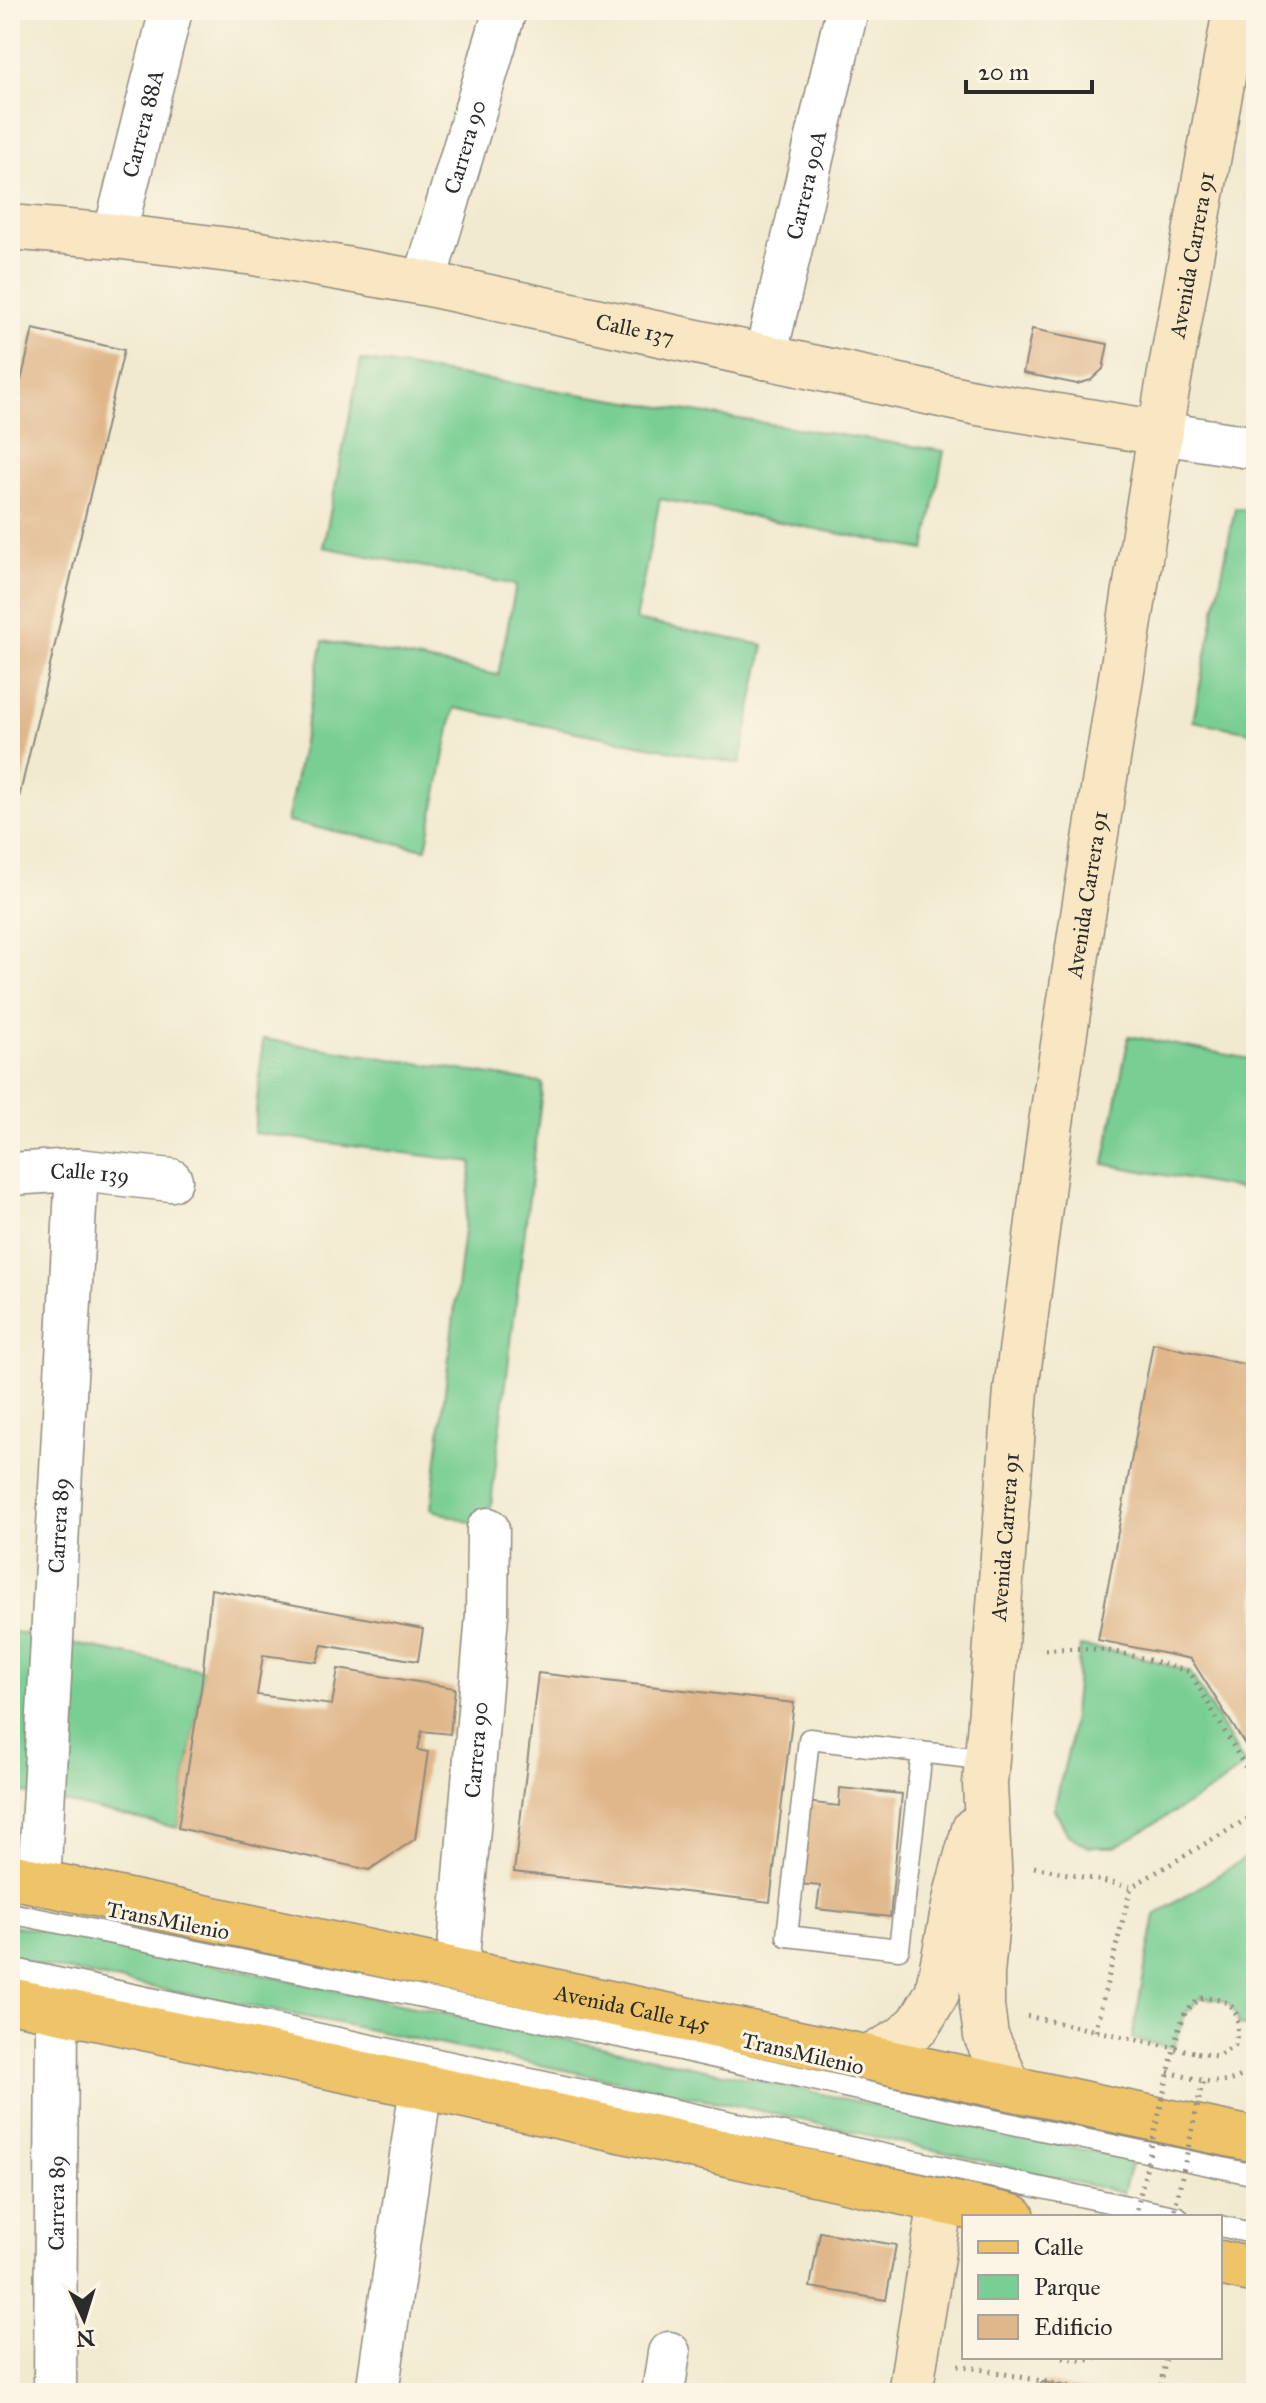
<svg xmlns="http://www.w3.org/2000/svg" width="1266" height="2403" viewBox="0 0 1266 2403" font-family="'IM FELL Great Primer',serif">
	<style>
		.green { fill: #78ce93; stroke: #527c5f; stroke-width: 2 }
		.building { fill: #e0b78b }
		.lines { fill: none; stroke-linecap: round; stroke-linejoin: round }
		.lane-casing { stroke: #8e8a7e; stroke-width: 23 }
		.street-casing { stroke: #8e8a7e; stroke-width: 45 }
		.secondary-casing { stroke: #8e8a7e; stroke-width: 47 }
		.primary-casing { stroke: #8e8a7e; stroke-width: 47 }
		.path { stroke: #8e8a7e; stroke-width: 5; stroke-dasharray: 2 6; stroke-linecap: butt }
		.lane { stroke: #fff; stroke-width: 20 }
		.street { stroke: #fff; stroke-width: 42 }
		.secondary { stroke: #f9e7c3; stroke-width: 44 }
		.primary { stroke: #efc469; stroke-width: 44 }
		.path-bridge { stroke: #8e8a7e; stroke-width: 5; stroke-dasharray: 2 6; stroke-linecap: butt }
		.labels { text-anchor: middle; stroke-width: 6; stroke-linejoin: round; paint-order: stroke }
		.street-label { font-size: 22px; fill: #2b2b2b; stroke: #fcf5e5 }
	</style>
	<rect width="100%" height="100%" fill="#fcf5e5"/>
	<filter id="ink" filterUnits="userSpaceOnUse"><feTurbulence type="fractalNoise" baseFrequency=".0125" numOctaves="2"/><feDisplacementMap in="SourceGraphic" scale="16" xChannelSelector="R" yChannelSelector="G"/><feConvolveMatrix kernelMatrix="1 2 1 2 8 2 1 2 1" color-interpolation-filters="sRGB"/></filter>
	<filter id="wash" filterUnits="userSpaceOnUse"><feTurbulence type="fractalNoise" baseFrequency=".006" numOctaves="4" result="noise"/><feDisplacementMap in="SourceGraphic" scale="32" xChannelSelector="R" yChannelSelector="G"/><feGaussianBlur stdDeviation="1.8" result="paint"/><feColorMatrix in="noise" values="0 0 0 0 0 0 0 0 0 0 0 0 0 0 0 0 0 1.4 0 .05"/><feComposite in="paint" operator="in"/></filter>
	<g filter="url(#wash)">
		<rect width="100%" height="100%" fill="#f2ead0"/>
		<!-- green -->
		<g class="green">
			<polygon points="361,360 944,451 925,550 660,499 635,620 764,645 740,764 454,708 426,849 287,822 323,641 498,675 516,585 323,547"/>
			<polygon points="1235,508 1256,512 1256,733 1193,721"/>
			<polygon points="1129,1036 1256,1060 1256,1192 1104,1164"/>
			<polygon points="263,1039 543,1083 488,1529 431,1509 472,1162 254,1133"/>
			<polygon points="10,1631 204,1670 178,1828 10,1790"/>
			<polygon points="1080,1646 1131,1654 1190,1672 1245,1765 1218,1786 1115,1847 1089,1847 1068,1835 1054,1809 1070,1743"/>
			<path d="M1256,1851V2029L1239,2025C1233,2001 1223,1998 1200,1998L1185,2014L1174,2048L1132,2039L1155,1915Z"/>
			<polygon points="10,1925 113,1943 1132,2160 1123,2193 762,2111 342,2024 47,1967 10,1959"/>
		</g>
		<g id="blocks">
			<!-- building -->
			<g class="building">
				<polygon points="33,329 124,350 11,832 10,429"/>
				<polygon points="1032,329 1108,344 1103,369 1091,380 1077,384 1023,373"/>
				<polygon points="1153,1343 1256,1367 1256,1762 1191,1659 1098,1640"/>
				<polygon points="211,1589 423,1629 418,1661 322,1645 317,1662 263,1655 257,1695 332,1705 338,1669 455,1688 450,1734 422,1731 418,1750 428,1752 415,1839 369,1870 178,1828 201,1689"/>
				<polygon points="538,1673 794,1703 770,1902 514,1872"/>
				<polygon points="840,1788 902,1794 890,1917 817,1909 820,1886 798,1884 806,1802 839,1806"/>
				<polygon points="820,2232 896,2245 886,2300 810,2287"/>
				<polygon points="1043,2382 1096,2391 1096,2393 1031,2393"/>
			</g>
		</g>
	</g>
	<g filter="url(#ink)">
		<use href="#blocks" fill-opacity="0" stroke="#8e8a7e" stroke-width="2"/>
		<g class="lines">
			<!-- lane casing -->
			<g class="lane-casing">
				<g id="lane">
					<path d="M922,1752L899,1949L787,1936L809,1739C869,1746 928,1753 988,1760"/>
					<polyline points="10,1913 653,2044 979,2117 1256,2175"/>
					<polyline points="10,1968 1178,2217"/>
					<polyline points="1220,2226 1256,2234"/>
				</g>
			</g>
			<!-- street casing -->
			<g class="street-casing">
				<g id="street">
					<path id="s1" d="M114,236L171,10"/>
					<path id="s2" d="M424,283L505,10"/>
					<path id="s3" d="M765,358L847,10"/>
					<polyline points="1161,433 1256,448"/>
					<path id="s4" d="M10,1174L77,1170L171,1180"/>
					<path id="s5" d="M39,1883L77,1170"/>
					<path id="s6" d="M457,1971L487,1615L488,1529"/>
					<path id="s7" d="M55,2393L57,2011"/>
					<polyline points="377,2393 421,2086"/>
					<polyline points="663,2393 669,2353"/>
				</g>
			</g>
			<!-- secondary casing -->
			<g class="secondary-casing">
				<g id="secondary">
					<path id="s8" d="M10,227L114,236L254,253L424,283L978,403L1161,433"/>
					<polyline points="869,2058 902,2039 919,2024 937,1993 957,1891 974,1829"/>
					<path id="s9" d="M1010,2088L986,2036L982,2006V1974L990,1887L985,1784L1016,1390L1051,1123L1084,909L1166,396L1235,10"/>
					<polyline points="910,2393 941,2201"/>
				</g>
			</g>
			<!-- primary casing -->
			<g class="primary-casing">
				<g id="primary">
					<path id="s10" d="M10,1876L1256,2140"/>
					<polyline points="10,2000 421,2086 1013,2217"/>
					<polyline points="1220,2263 1256,2271"/>
				</g>
			</g>
			<!-- path -->
			<g class="path">
				<path d="M1045,1650C1101,1644 1137,1656 1190,1672L1256,1785"/>
				<polyline points="1034,1867 1131,1887 1256,1814"/>
				<polyline points="1027,2016 1194,2052"/>
				<polyline points="1095,2031 1131,1887"/>
				<path d="M1168,2072C1202,2080 1228,2093 1256,2064"/>
				<polyline points="1063,2357 1084,2361 1097,2357"/>
				<polyline points="958,2365 1104,2393"/>
				<polyline points="1031,2393 1043,2382"/>
				<polyline points="1159,2393 1166,2357"/>
			</g>
			<!-- lane -->
			<use href="#lane" class="lane"/>
			<!-- street -->
			<use href="#street" class="street"/>
			<!-- secondary -->
			<use href="#secondary" class="secondary"/>
			<!-- primary -->
			<use href="#primary" class="primary"/>
			<!-- path-bridge -->
			<g class="path-bridge">
				<path d="M1135,2217L1178,2031L1185,2013L1200,1998C1236,1998 1242,2012 1235,2045L1216,2056L1194,2052"/>
				<polyline points="1173,2217 1203,2080"/>
			</g>
		</g>
	</g>
	<g class="labels">
		<!-- street labels -->
		<g class="street-label">
			<text dy="8" stroke="none"><textPath href="#s1" startOffset="116">Carrera 88A</textPath></text>
			<text dy="8" stroke="none"><textPath href="#s2" startOffset="142">Carrera 90</textPath></text>
			<text dy="8" stroke="none"><textPath href="#s3" startOffset="178">Carrera 90A</textPath></text>
			<text dy="8" stroke="none"><textPath href="#s9" startOffset="1854">Avenida Carrera 91</textPath></text>
			<text dy="8" stroke="none"><textPath href="#s8" startOffset="634">Calle 137</textPath></text>
			<text dy="8" stroke="none"><textPath href="#s9" startOffset="1206">Avenida Carrera 91</textPath></text>
			<text dy="8" stroke="none"><textPath href="#s4" startOffset="80">Calle 139</textPath></text>
			<text dy="8" stroke="none"><textPath href="#s5" startOffset="358">Carrera 89</textPath></text>
			<text dy="8" stroke="none"><textPath href="#s9" startOffset="558">Avenida Carrera 91</textPath></text>
			<text dy="8" stroke="none"><textPath href="#s6" startOffset="222">Carrera 90</textPath></text>
			<text transform="translate(168 1920) rotate(11)" y="8">TransMilenio</text>
			<text dy="8" stroke="none"><textPath href="#s10" startOffset="636">Avenida Calle 145</textPath></text>
			<text transform="translate(803 2053) rotate(13)" y="8">TransMilenio</text>
			<text dy="8" stroke="none"><textPath href="#s7" startOffset="190">Carrera 89</textPath></text>
		</g>
	</g>
	<!-- margin -->
	<rect width="1266" height="2403" fill="none" stroke="#fcf5e5" stroke-width="40"/>
	<!-- legend -->
	<rect x="962" y="2215" width="260" height="144" fill="#fcf5e5" stroke="#a8a49b" stroke-width="2"/>
	<rect x="978" y="2241" width="40" height="12" fill="#efc469" stroke="#a8a49b" stroke-width="2"/>
	<text x="1034" y="2255" font-size="24" fill="#2b2b2b">Calle</text>
	<rect x="978" y="2275" width="40" height="24" fill="#78ce93" stroke="#a8a49b" stroke-width="2"/>
	<text x="1034" y="2295" font-size="24" fill="#2b2b2b">Parque</text>
	<rect x="978" y="2315" width="40" height="24" fill="#e0b78b" stroke="#a8a49b" stroke-width="2"/>
	<text x="1034" y="2335" font-size="24" fill="#2b2b2b">Edificio</text>
	<!-- north arrow -->
	<g transform="translate(84 2319) rotate(176)" stroke="#fcf5e5" stroke-width="6" paint-order="stroke">
	<path d="M0-6L14 30L0 20L-14 30Z" fill="#2b2b2b"/>
	<text y="-12" font-size="22" font-weight="bold" text-anchor="middle" fill="#2b2b2b">N</text>
	</g>
	<!-- scale -->
	<path d="M966 80v12h126v-12" fill="none" stroke="#2b2b2b" stroke-width="4"/>
	<text x="978" y="80" font-size="24" fill="#2b2b2b" stroke="#fcf5e5" stroke-width="6" paint-order="stroke">20 m</text>
</svg>
